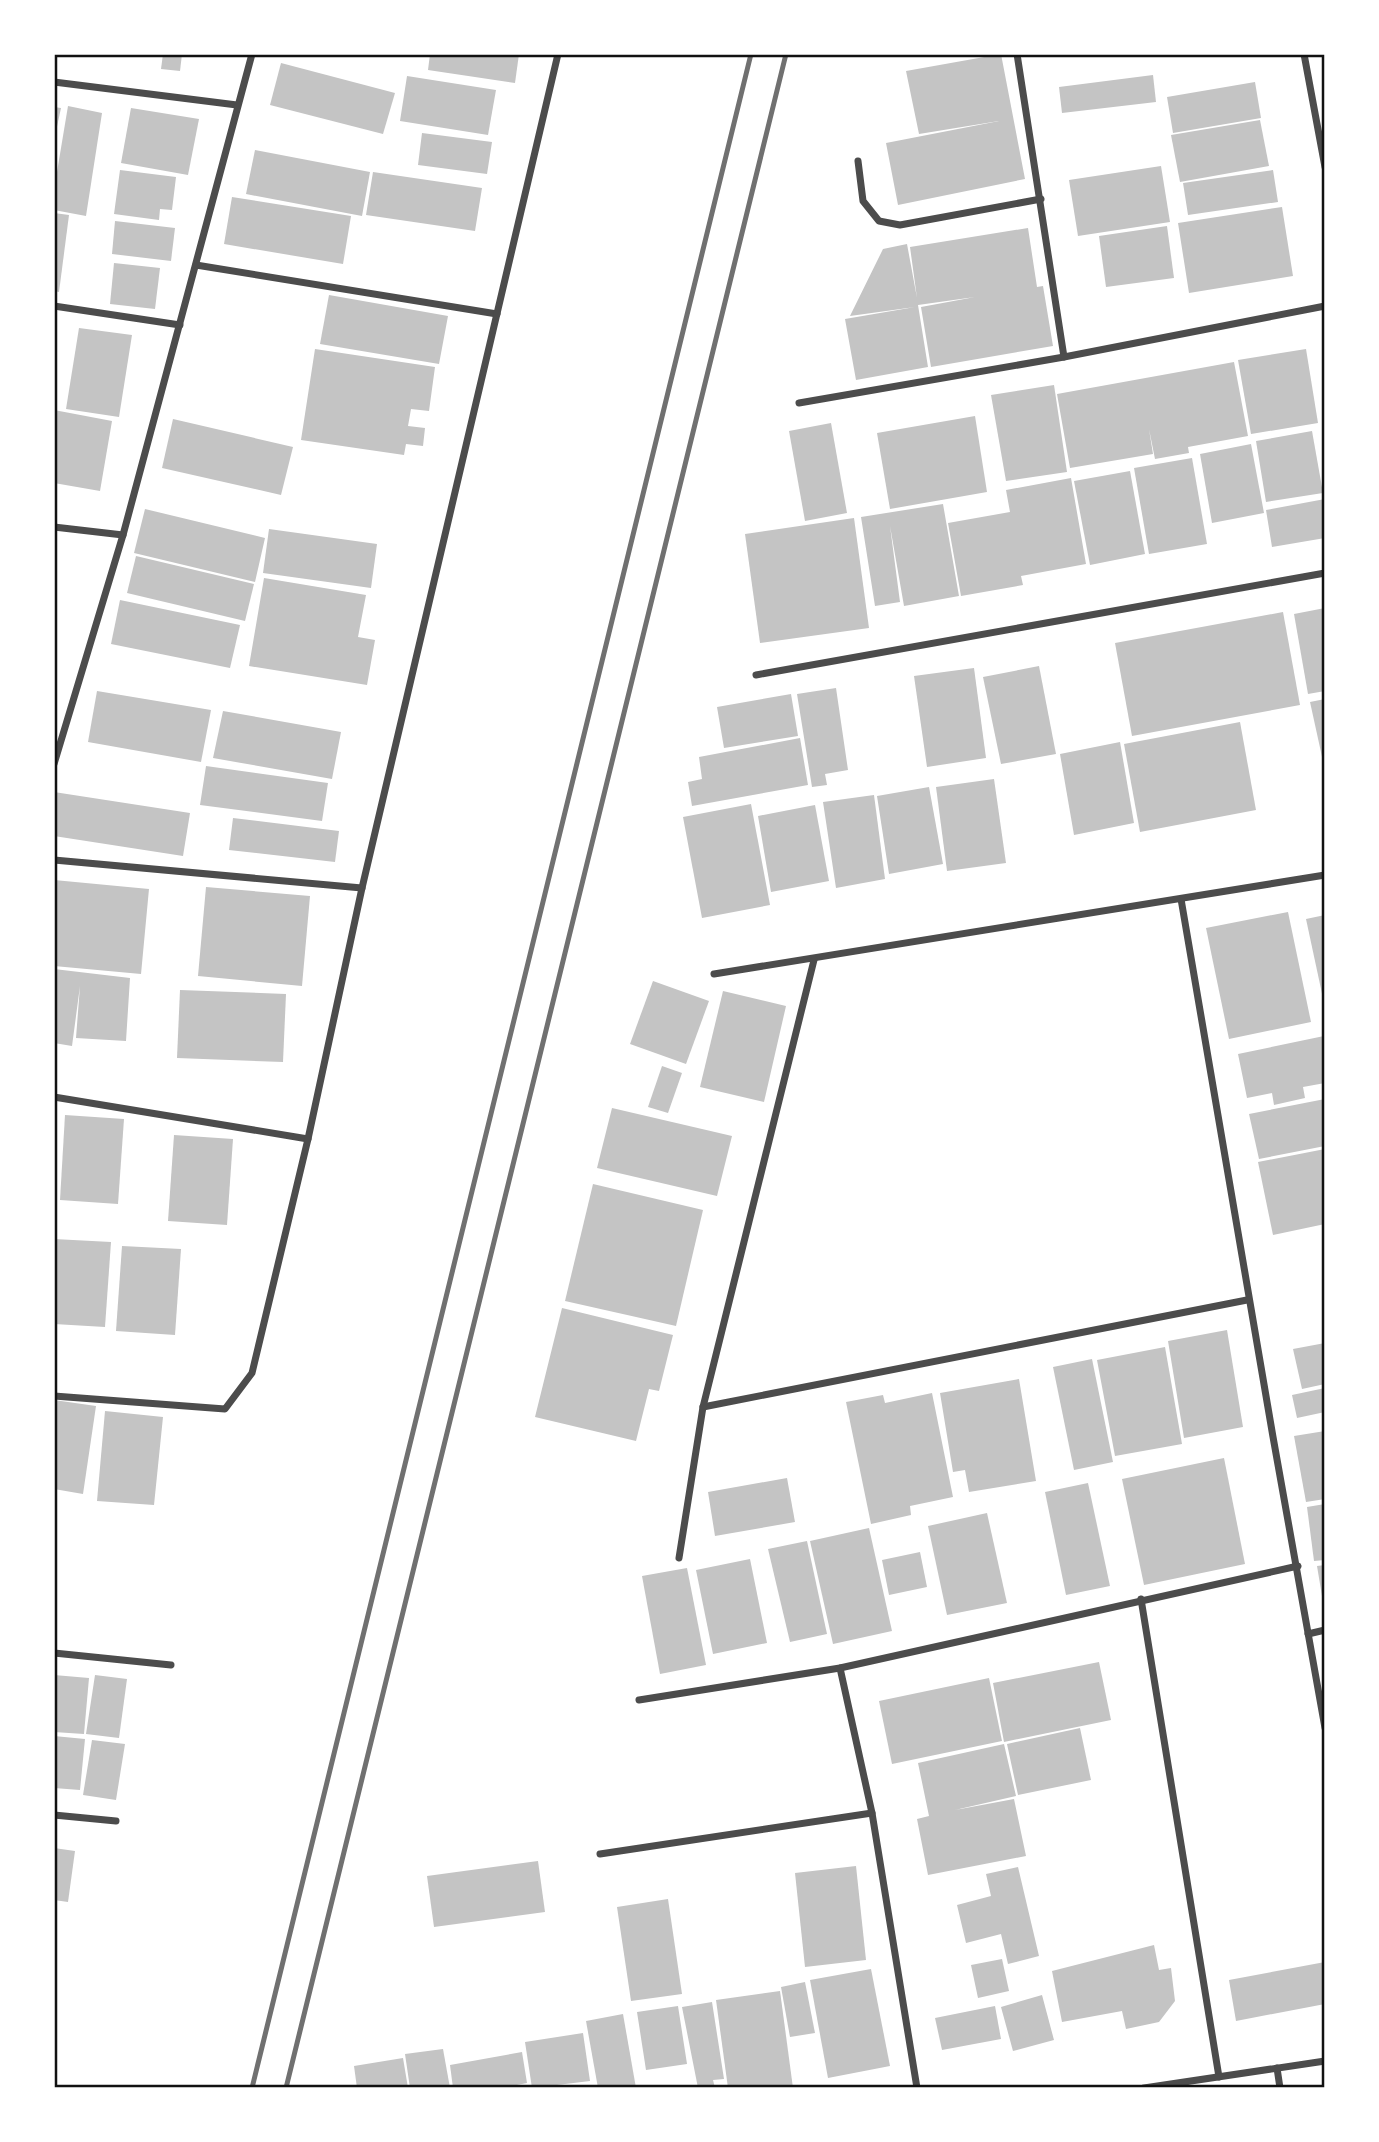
<svg xmlns="http://www.w3.org/2000/svg" width="1379" height="2142" viewBox="0 0 1379 2142" font-family="Rubik,sans-serif">
	<style>
		.building { fill: #c4c4c4 }
		.lines { fill: none; stroke-linecap: round; stroke-linejoin: round }
		.minor { stroke: #4c4c4c; stroke-width: 7 }
		.rail { stroke: #707070; stroke-width: 5 }
		.neatline { fill: none; stroke: #111; stroke-width: 2.5 }
	</style>
	<rect width="100%" height="100%" fill="#fff"/>
	<!-- building -->
	<g class="building">
		<polygon points="163,54 182,54 180,71 161,69"/>
		<polygon points="430,54 519,54 515,83 428,70"/>
		<polygon points="1001,54 1025,179 898,205 886,143 999,121 919,134 906,71"/>
		<polygon points="281,63 395,93 383,134 270,105"/>
		<polygon points="1153,75 1156,102 1062,113 1059,87"/>
		<polygon points="407,76 496,90 488,135 400,121"/>
		<polygon points="1255,82 1261,118 1173,133 1167,97"/>
		<polygon points="68,106 102,113 86,216 54,210 54,190"/>
		<polygon points="54,107 61,108 55,136 54,136"/>
		<polygon points="131,108 199,119 188,175 121,163"/>
		<polygon points="1260,120 1269,166 1180,182 1171,135"/>
		<polygon points="422,133 492,142 487,174 418,165"/>
		<polygon points="255,150 370,172 362,216 246,194"/>
		<polygon points="1161,166 1170,222 1078,236 1069,180"/>
		<polygon points="120,170 176,177 172,210 160,209 159,220 114,214"/>
		<polygon points="1273,170 1278,202 1188,215 1183,183"/>
		<polygon points="373,172 482,188 475,231 366,215"/>
		<polygon points="232,197 351,216 343,264 224,244"/>
		<polygon points="1282,207 1293,276 1189,293 1178,223"/>
		<polygon points="54,213 69,215 59,292 54,291"/>
		<polygon points="115,221 175,228 171,261 112,254"/>
		<polygon points="1167,226 1174,278 1106,287 1099,236"/>
		<polygon points="1028,228 1037,287 1043,286 1053,346 931,367 921,307 975,297 918,305 928,367 856,380 845,319 915,307 850,316 883,249 907,244 917,298 910,247"/>
		<polygon points="114,263 160,268 155,309 110,304"/>
		<polygon points="329,295 448,316 439,364 320,344"/>
		<polygon points="79,328 132,335 119,417 66,409"/>
		<polygon points="315,349 435,367 429,411 411,409 408,426 425,428 423,446 406,444 404,455 301,440"/>
		<polygon points="1306,349 1318,423 1251,434 1238,360"/>
		<polygon points="1234,362 1248,436 1188,447 1189,453 1155,459 1149,429 1153,454 1070,468 1057,394"/>
		<polygon points="1054,385 1067,472 1006,481 991,395"/>
		<polygon points="54,410 112,421 100,491 54,483"/>
		<polygon points="975,416 987,492 890,509 877,433"/>
		<polygon points="173,419 293,447 281,495 162,468"/>
		<polygon points="831,423 847,513 805,521 789,431"/>
		<polygon points="1312,431 1323,493 1266,502 1256,441"/>
		<polygon points="1251,444 1264,513 1212,523 1200,454"/>
		<polygon points="1192,458 1207,544 1149,554 1134,468"/>
		<polygon points="1130,471 1145,554 1090,565 1074,481"/>
		<polygon points="1071,478 1086,564 1021,576 1023,585 961,596 948,523 1010,512 1006,490"/>
		<polygon points="1325,499 1325,538 1272,547 1266,510"/>
		<polygon points="943,504 959,596 904,606 890,526 900,602 875,606 861,517"/>
		<polygon points="145,509 265,538 255,582 134,553"/>
		<polygon points="854,518 869,628 760,643 745,534"/>
		<polygon points="269,529 377,544 371,588 263,573"/>
		<polygon points="136,556 254,584 245,621 127,593"/>
		<polygon points="264,578 366,595 358,637 375,640 367,685 249,666"/>
		<polygon points="120,600 240,625 230,668 111,644"/>
		<polygon points="1325,608 1325,691 1308,694 1294,614"/>
		<polygon points="1283,612 1300,705 1132,736 1115,643"/>
		<polygon points="1039,666 1056,754 1001,764 983,677"/>
		<polygon points="974,668 986,758 927,767 914,676"/>
		<polygon points="836,688 848,770 825,774 827,785 812,787 797,694"/>
		<polygon points="97,691 211,710 201,762 88,742"/>
		<polygon points="791,694 798,736 724,748 717,707"/>
		<polygon points="1325,699 1325,766 1324,766 1310,702"/>
		<polygon points="223,711 341,732 332,779 213,758"/>
		<polygon points="1240,722 1256,810 1140,832 1124,744"/>
		<polygon points="800,738 808,785 692,806 688,782 702,779 699,757"/>
		<polygon points="1120,742 1134,823 1074,835 1060,754"/>
		<polygon points="206,766 328,783 322,821 200,805"/>
		<polygon points="994,779 1006,863 947,871 936,787"/>
		<polygon points="929,787 943,864 889,874 877,796"/>
		<polygon points="54,792 190,813 183,856 54,836"/>
		<polygon points="874,795 885,879 836,888 823,802"/>
		<polygon points="751,804 770,905 702,918 683,817"/>
		<polygon points="815,805 829,881 771,892 758,816"/>
		<polygon points="233,818 339,831 335,862 229,850"/>
		<polygon points="54,880 149,889 141,974 54,966"/>
		<polygon points="206,887 310,896 302,986 198,976"/>
		<polygon points="1288,912 1311,1022 1229,1039 1206,928"/>
		<polygon points="1325,915 1325,1003 1324,1003 1306,919"/>
		<polygon points="54,969 130,978 126,1041 76,1038 80,986 72,1046 54,1043"/>
		<polygon points="653,981 709,1001 686,1064 630,1044"/>
		<polygon points="180,990 286,994 283,1062 177,1058"/>
		<polygon points="723,991 786,1006 764,1102 700,1087"/>
		<polygon points="1324,1036 1325,1083 1303,1087 1305,1098 1274,1105 1272,1093 1247,1098 1238,1054"/>
		<polygon points="662,1066 682,1073 668,1113 648,1107"/>
		<polygon points="1325,1099 1325,1146 1259,1159 1249,1114"/>
		<polygon points="612,1108 732,1136 717,1196 597,1168"/>
		<polygon points="65,1115 124,1119 118,1204 60,1200"/>
		<polygon points="174,1135 233,1139 227,1225 168,1221"/>
		<polygon points="1325,1149 1325,1224 1273,1235 1258,1162"/>
		<polygon points="593,1184 703,1210 676,1326 565,1301"/>
		<polygon points="54,1239 111,1242 105,1327 54,1324"/>
		<polygon points="122,1246 181,1249 175,1335 116,1331"/>
		<polygon points="562,1308 673,1335 659,1391 649,1389 636,1441 535,1417"/>
		<polygon points="1227,1330 1243,1427 1184,1438 1168,1341"/>
		<polygon points="1325,1343 1325,1384 1302,1389 1293,1349"/>
		<polygon points="1165,1347 1182,1444 1115,1456 1097,1360"/>
		<polygon points="1092,1359 1113,1462 1074,1470 1053,1367"/>
		<polygon points="1019,1379 1036,1481 969,1492 965,1470 953,1472 940,1393"/>
		<polygon points="1325,1388 1325,1412 1297,1418 1292,1395"/>
		<polygon points="932,1393 953,1497 910,1506 911,1515 871,1524 846,1402 883,1395 885,1403"/>
		<polygon points="54,1400 96,1406 83,1494 54,1489"/>
		<polygon points="105,1411 163,1417 154,1505 97,1501"/>
		<polygon points="1325,1431 1325,1499 1306,1502 1294,1436"/>
		<polygon points="1224,1458 1245,1564 1144,1585 1122,1479"/>
		<polygon points="787,1478 795,1522 715,1536 708,1492"/>
		<polygon points="1088,1483 1110,1586 1066,1595 1045,1492"/>
		<polygon points="1325,1504 1325,1560 1314,1561 1307,1507"/>
		<polygon points="987,1513 1007,1603 947,1615 928,1526"/>
		<polygon points="869,1528 892,1631 833,1644 810,1541"/>
		<polygon points="807,1541 827,1634 790,1642 768,1549"/>
		<polygon points="920,1552 927,1587 889,1595 882,1560"/>
		<polygon points="750,1559 767,1643 713,1654 696,1570"/>
		<polygon points="1325,1565 1325,1602 1323,1602 1317,1566"/>
		<polygon points="687,1568 706,1665 660,1674 642,1576"/>
		<polygon points="1099,1662 1111,1720 1004,1742 993,1683"/>
		<polygon points="54,1675 89,1678 84,1734 54,1732"/>
		<polygon points="95,1675 127,1679 119,1738 86,1734"/>
		<polygon points="989,1678 1002,1741 892,1764 879,1701"/>
		<polygon points="1080,1728 1091,1780 1018,1795 1007,1744"/>
		<polygon points="54,1736 85,1739 80,1790 54,1788"/>
		<polygon points="92,1740 125,1744 116,1800 83,1795"/>
		<polygon points="1004,1744 1016,1796 955,1810 1014,1799 1026,1856 928,1875 917,1819 929,1816 918,1763"/>
		<polygon points="54,1848 75,1851 68,1902 54,1900"/>
		<polygon points="538,1861 545,1912 434,1927 427,1876"/>
		<polygon points="856,1866 866,1960 805,1967 795,1873"/>
		<polygon points="1018,1867 1039,1956 1008,1964 1001,1934 966,1943 957,1905 991,1896 986,1874"/>
		<polygon points="668,1899 682,1994 631,2001 617,1907"/>
		<polygon points="1154,1945 1159,1970 1171,1968 1175,2001 1159,2022 1126,2029 1122,2011 1062,2022 1052,1971"/>
		<polygon points="1002,1959 1009,1991 978,1998 971,1965"/>
		<polygon points="1325,1962 1325,2004 1236,2021 1229,1980"/>
		<polygon points="871,1969 890,2066 828,2078 810,1980"/>
		<polygon points="805,1982 815,2033 790,2037 781,1987"/>
		<polygon points="780,1991 793,2088 728,2088 716,2000"/>
		<polygon points="1042,1995 1054,2040 1013,2051 1001,2007"/>
		<polygon points="712,2002 724,2079 713,2080 715,2088 698,2088 682,2007"/>
		<polygon points="678,2006 687,2064 646,2070 637,2012"/>
		<polygon points="995,2006 1001,2039 942,2050 935,2018"/>
		<polygon points="623,2014 636,2088 598,2088 586,2021"/>
		<polygon points="583,2033 590,2081 532,2088 525,2042"/>
		<polygon points="443,2049 450,2088 410,2088 405,2054"/>
		<polygon points="522,2052 527,2083 501,2088 453,2088 450,2065"/>
		<polygon points="403,2058 408,2088 357,2088 354,2066"/>
	</g>
	<g class="lines">
		<!-- minor -->
		<g class="minor">
			<polyline points="1017,54 1064,357"/>
			<polyline points="1304,54 1325,167"/>
			<polyline points="54,82 237,105"/>
			<polyline points="858,161 863,201 879,221 900,225 1041,199"/>
			<polyline points="196,265 497,314"/>
			<polyline points="54,306 180,325"/>
			<polyline points="799,403 1064,357 1325,306"/>
			<polyline points="54,527 123,535"/>
			<polyline points="756,675 1325,573"/>
			<polyline points="54,764 123,535 252,54"/>
			<polyline points="54,860 362,888"/>
			<path d="M1181,899C1227,1176 1275,1452 1325,1728"/>
			<polyline points="714,974 1325,875"/>
			<polyline points="54,1097 308,1139"/>
			<polyline points="54,1396 225,1409 252,1373 308,1139 362,888 558,54"/>
			<polyline points="703,1407 1247,1300"/>
			<polyline points="679,1558 703,1407 814,960"/>
			<polyline points="1141,1599 1219,2077"/>
			<polyline points="1308,1634 1325,1630"/>
			<polyline points="54,1653 171,1665"/>
			<polyline points="840,1668 872,1813 917,2088"/>
			<polyline points="639,1700 840,1668 1298,1566"/>
			<polyline points="54,1815 116,1821"/>
			<polyline points="600,1854 872,1813"/>
			<polyline points="1277,2068 1280,2088"/>
			<polyline points="1144,2088 1325,2061"/>
		</g>
		<!-- rail -->
		<g class="rail">
			<polyline points="252,2088 751,54"/>
			<polyline points="286,2088 786,54"/>
		</g>
	</g>
	<!-- border -->
	<rect width="1379" height="2142" fill="none" stroke="#ffffff" stroke-width="112"/>
	<rect x="56" y="56" width="1267" height="2030" class="neatline"/>
</svg>
